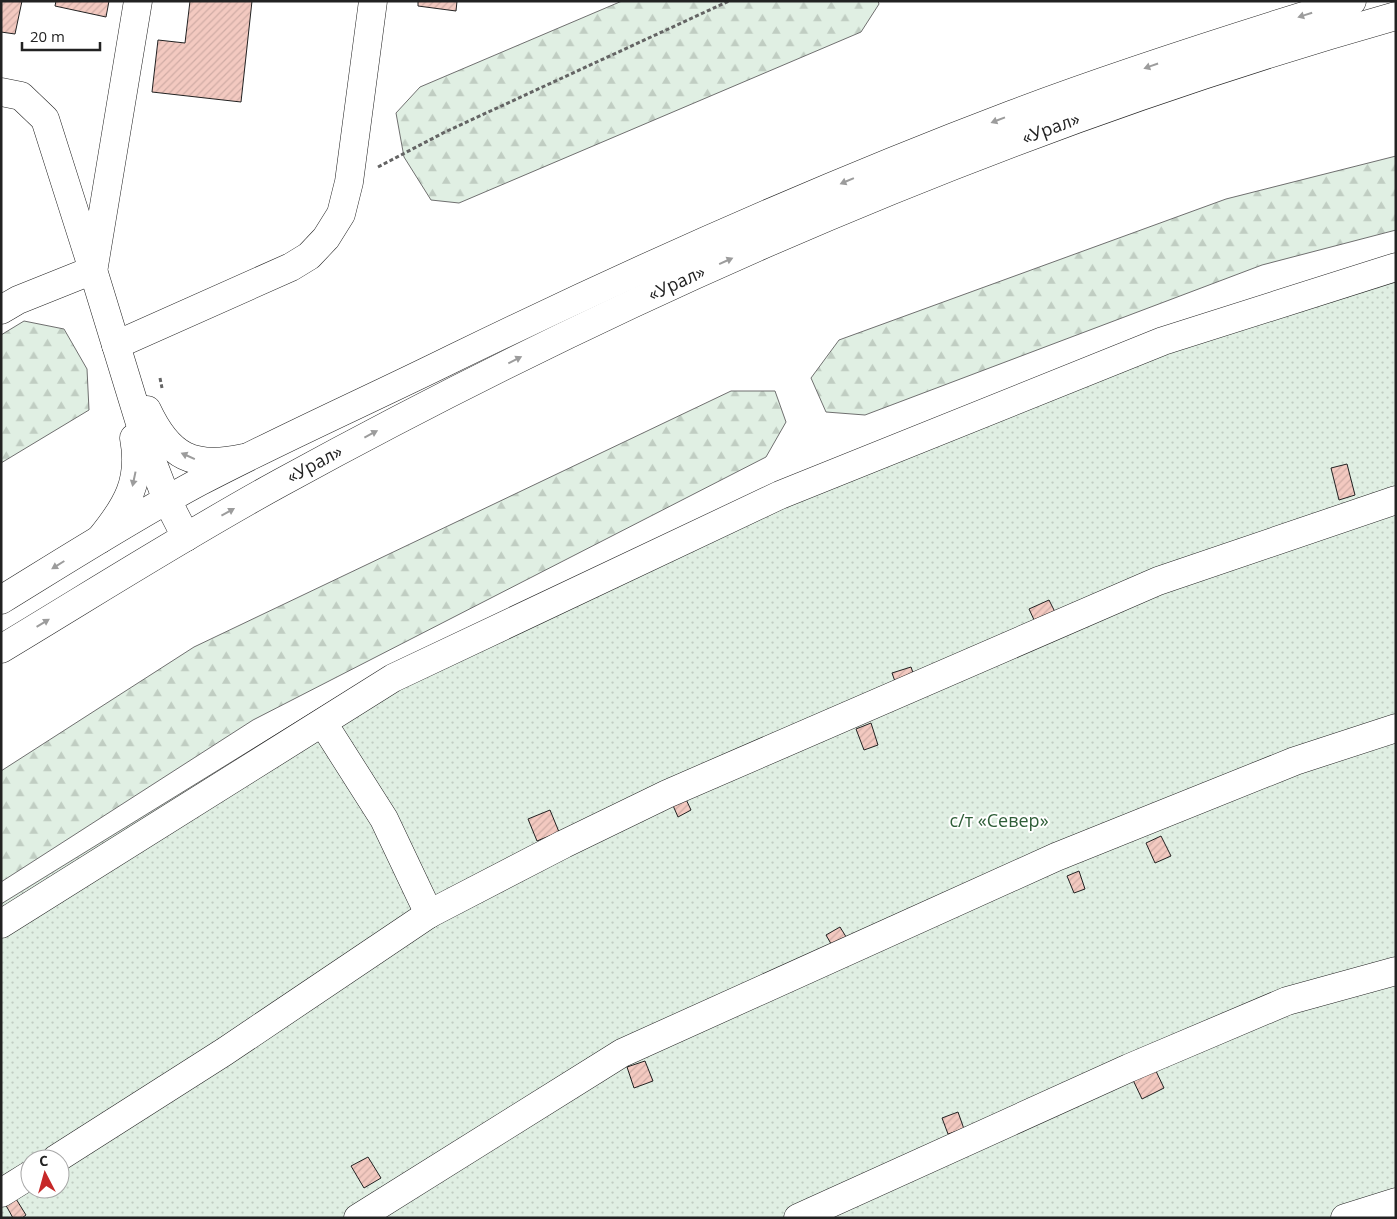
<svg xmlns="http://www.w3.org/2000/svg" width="1397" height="1219" viewBox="0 0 1397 1219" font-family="'Open Sans',sans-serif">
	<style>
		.forest { fill: url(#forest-firs); stroke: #6f6f6f }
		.park { fill: url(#park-dots); stroke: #6f6f6f; fill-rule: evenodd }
		.building { fill: url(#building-hatch); stroke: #222 }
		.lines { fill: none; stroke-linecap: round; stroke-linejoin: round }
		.minor-casing { stroke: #222; stroke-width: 29 }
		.highway-casing { stroke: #222; stroke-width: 29 }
		.path { stroke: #646464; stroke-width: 3; stroke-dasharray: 4 2.5; stroke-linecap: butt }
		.minor { stroke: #fff; stroke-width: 28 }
		.highway { stroke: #fff; stroke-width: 28 }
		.oneway { fill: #9c9c9c }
		.labels { text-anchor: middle; stroke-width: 4; stroke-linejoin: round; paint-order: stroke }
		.street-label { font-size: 18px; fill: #222; stroke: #fff }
		.park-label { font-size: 18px; fill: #2f5e38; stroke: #fff }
	</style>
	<defs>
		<pattern id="forest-firs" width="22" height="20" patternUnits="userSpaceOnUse" patternTransform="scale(1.25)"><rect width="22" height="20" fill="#e0efe3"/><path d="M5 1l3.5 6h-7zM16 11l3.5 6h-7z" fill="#c0cdc2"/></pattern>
		<pattern id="park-dots" width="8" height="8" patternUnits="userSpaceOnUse" patternTransform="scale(1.25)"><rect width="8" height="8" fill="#e0efe3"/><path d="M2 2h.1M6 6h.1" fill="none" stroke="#c0cdc2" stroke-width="1.8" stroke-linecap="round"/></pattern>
		<pattern id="building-hatch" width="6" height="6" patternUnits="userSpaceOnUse" patternTransform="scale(1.25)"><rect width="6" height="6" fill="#f3c9c0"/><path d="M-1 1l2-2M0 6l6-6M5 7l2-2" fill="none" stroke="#d0aca5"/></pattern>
	</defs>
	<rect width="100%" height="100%" fill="#fff"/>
	<!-- forest -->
	<g class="forest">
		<polygon points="622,1 878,1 879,4 861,32 459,203 431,200 404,157 396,113 420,87"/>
		<polygon points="1396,156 1396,230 1262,265 865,415 826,412 811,378 839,340 1226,199"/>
		<polygon points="24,321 64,329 87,369 89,410 1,463 1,335"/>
		<polygon points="731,391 775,391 786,422 766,457 253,720 1,882 1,771 194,647"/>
	</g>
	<!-- park -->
	<path class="park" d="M1396,254V1218H1V904L384,668ZM30,1159H60V1189H30Z"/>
	<!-- building -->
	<g class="building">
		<polygon points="1,1 22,1 15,34 1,32"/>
		<polygon points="56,1 109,1 106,17 55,6"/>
		<polygon points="190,1 252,1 241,102 152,92 158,40 185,43"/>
		<polygon points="418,1 457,1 456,11 418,6"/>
		<polygon points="1347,464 1355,495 1339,500 1331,468"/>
		<polygon points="1049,600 1055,612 1035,622 1029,609"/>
		<polygon points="911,667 916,681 897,687 892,673"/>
		<polygon points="871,723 878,745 864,750 856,729"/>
		<polygon points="684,795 691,810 678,817 671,801"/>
		<polygon points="550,810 559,832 537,841 528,819"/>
		<polygon points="1161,836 1171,856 1155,863 1146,843"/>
		<polygon points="1079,871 1085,889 1074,893 1067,876"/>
		<polygon points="840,927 848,940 834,949 826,935"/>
		<polygon points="645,1061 653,1081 634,1088 627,1067"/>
		<polygon points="1155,1069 1164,1088 1142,1099 1133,1080"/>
		<polygon points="958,1112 964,1129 948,1134 942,1118"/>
		<polygon points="368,1157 381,1178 364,1188 351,1166"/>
		<polygon points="13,1194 26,1215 22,1218 13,1218 3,1200"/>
	</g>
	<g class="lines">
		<!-- minor casing -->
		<g class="minor-casing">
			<g id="minor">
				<polyline points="1,92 21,96 45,119 93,270 150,456 167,500 186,537"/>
				<polyline points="94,266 138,1"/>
				<polyline points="1,310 18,300 93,270"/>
				<polyline points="116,345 291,267 309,256 326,238 341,214 349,182 373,1"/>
				<path d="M147,410C169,457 193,469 244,458"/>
				<path d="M100,539C127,506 142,481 134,438"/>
				<polyline points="323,723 384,819 429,914"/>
				<polyline points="1,924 393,678 780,495 1163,341 1396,267"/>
				<polyline points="56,1159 224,1052 429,914 564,844 667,794 1158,581 1396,500"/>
				<polyline points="1,1193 30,1175"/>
				<polyline points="358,1218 622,1053 1056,857 1295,761 1396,728"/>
				<polyline points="798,1218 1129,1068 1287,1001 1396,971"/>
				<polyline points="1345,1218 1396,1202"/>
			</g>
		</g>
		<!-- highway casing -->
		<g class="highway-casing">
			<g id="highway">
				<path d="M1,600C66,560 132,518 199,482C283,438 369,400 454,358C637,269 823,186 1013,114C1124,72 1238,36 1352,1"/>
				<path id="s1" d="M1,649C94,593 185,535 280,483C634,289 1006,126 1396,16"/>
			</g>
		</g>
		<!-- path -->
		<g class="path">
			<polyline points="378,167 445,132 729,1"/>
			<polyline points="160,378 162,388"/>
		</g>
		<!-- minor -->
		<use href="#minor" class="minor"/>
		<!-- highway -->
		<use href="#highway" class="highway"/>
	</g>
	<!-- one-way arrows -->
	<defs><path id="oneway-solid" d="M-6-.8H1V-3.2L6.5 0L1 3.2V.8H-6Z" transform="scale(1.25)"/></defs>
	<g class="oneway">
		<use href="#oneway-solid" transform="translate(1305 15) rotate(163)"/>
		<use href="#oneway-solid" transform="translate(1151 66) rotate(161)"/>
		<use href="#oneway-solid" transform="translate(998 120) rotate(159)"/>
		<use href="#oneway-solid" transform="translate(847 181) rotate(157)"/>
		<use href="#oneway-solid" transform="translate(726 261) rotate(-24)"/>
		<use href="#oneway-solid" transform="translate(515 360) rotate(-27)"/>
		<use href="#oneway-solid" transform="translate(371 434) rotate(-28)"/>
		<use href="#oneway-solid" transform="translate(188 456) rotate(-156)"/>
		<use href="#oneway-solid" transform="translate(134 479) rotate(102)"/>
		<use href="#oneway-solid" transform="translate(228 512) rotate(-29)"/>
		<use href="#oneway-solid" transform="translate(58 565) rotate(148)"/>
		<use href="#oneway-solid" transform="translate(43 623) rotate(-31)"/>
	</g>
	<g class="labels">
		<!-- street labels -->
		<g class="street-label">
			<text dy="6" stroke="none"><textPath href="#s1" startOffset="1174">«Урал»</textPath></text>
			<text dy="6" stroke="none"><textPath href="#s1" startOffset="769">«Урал»</textPath></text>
			<text dy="6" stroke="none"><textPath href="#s1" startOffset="364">«Урал»</textPath></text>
		</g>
		<!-- park labels -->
		<g class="park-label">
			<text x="999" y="827">с/т «Север»</text>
		</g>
	</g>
	<!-- border -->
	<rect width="1397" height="1219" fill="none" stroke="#222222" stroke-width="5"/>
	<!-- north arrow -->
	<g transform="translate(45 1174) rotate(354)"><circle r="24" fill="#ffffff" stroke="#a7a7a7"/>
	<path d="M0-4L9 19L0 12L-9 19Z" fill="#c62828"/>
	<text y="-8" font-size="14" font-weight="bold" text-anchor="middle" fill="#222222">С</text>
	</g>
	<!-- scale -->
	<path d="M22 42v8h78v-8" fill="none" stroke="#222222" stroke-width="2.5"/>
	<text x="30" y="42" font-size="15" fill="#222222" stroke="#ffffff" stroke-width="4" paint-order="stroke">20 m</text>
</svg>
